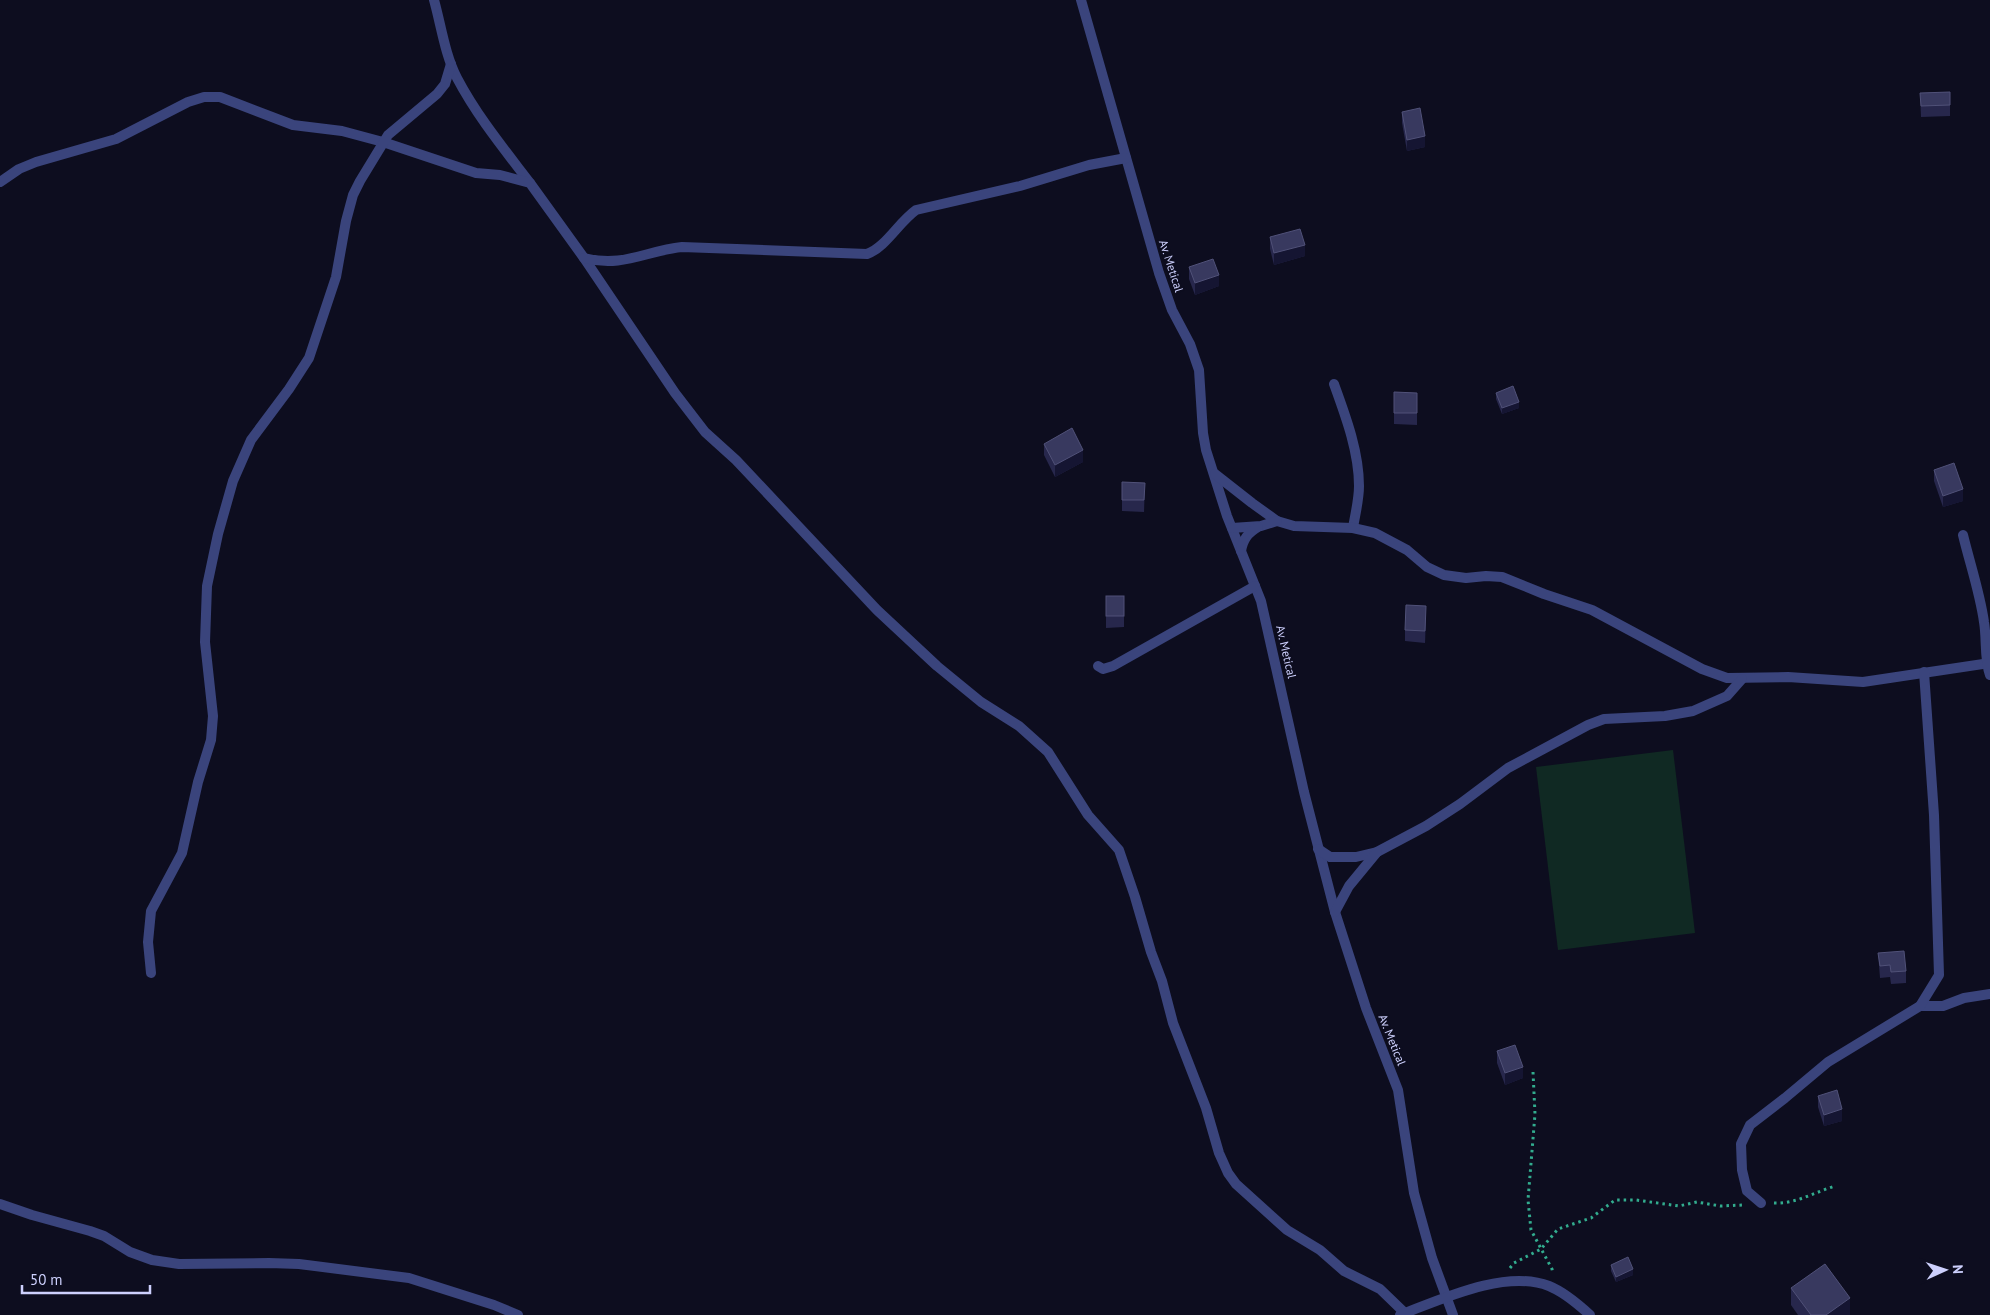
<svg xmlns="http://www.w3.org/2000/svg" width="1990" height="1315" viewBox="0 0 1990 1315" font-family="'PT Sans',sans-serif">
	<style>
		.green { fill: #102923 }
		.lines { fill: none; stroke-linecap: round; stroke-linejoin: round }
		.path { stroke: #32ac8e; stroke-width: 3; stroke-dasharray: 2.5 4; stroke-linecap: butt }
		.street { stroke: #3a447c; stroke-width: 10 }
		.wall { fill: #27274c }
		.shaded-wall { fill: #151532 }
		.building { fill: #38395f; stroke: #505178 }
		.labels { text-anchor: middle; stroke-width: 4; stroke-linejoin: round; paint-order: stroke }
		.street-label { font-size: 12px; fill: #cdd0fd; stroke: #0d0d1f }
	</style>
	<rect width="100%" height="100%" fill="#0d0d1f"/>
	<!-- green -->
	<polygon class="green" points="1673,750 1695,933 1558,950 1536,767"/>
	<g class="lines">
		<!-- path -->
		<g class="path">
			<polyline points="1533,1072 1535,1114 1528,1200 1531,1230 1552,1269 1553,1274"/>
			<path d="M1774,1203C1796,1204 1815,1192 1835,1186"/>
			<polyline points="1510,1268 1514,1263 1541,1249 1558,1229 1591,1218 1615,1200 1636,1200 1679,1206 1697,1202 1720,1206 1743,1205"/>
		</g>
		<!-- street -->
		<g class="street">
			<path d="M434,0C441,25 445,55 457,78C477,116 504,149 530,183"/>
			<polyline points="1081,0 1159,273 1172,310 1190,344 1199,370 1203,433 1206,450 1227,516 1261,601 1304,792 1335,912 1366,1008 1398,1090 1414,1193 1432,1258 1453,1315"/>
			<polyline points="0,182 19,169 36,162 116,139 188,102 204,97 220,97 293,125 342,131 383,142 476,173 500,175 530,183 584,258 675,393 705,432 736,460 877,610 937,666 981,702 1019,726 1048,752 1088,815 1119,850 1135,897 1151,952 1162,981 1173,1023 1206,1108 1219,1153 1228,1173 1236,1184 1287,1230 1320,1250 1344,1271 1380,1289 1407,1315"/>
			<path d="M584,258C623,268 645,251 682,247L867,254C886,247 898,223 916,210L1020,186L1089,165L1126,158"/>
			<path d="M1334,384C1346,417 1359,452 1359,486C1359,500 1355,515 1353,528"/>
			<polyline points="1215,474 1252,503 1277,521 1294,526 1353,528 1375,533 1407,550 1427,567 1444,575 1466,578 1486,576 1502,577 1544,594 1592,610 1702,669 1727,678 1788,677 1863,682 1990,663"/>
			<polyline points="1232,528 1261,526 1277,521"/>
			<path d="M1963,535C1970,564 1980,593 1984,622C1987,640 1984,658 1990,675"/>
			<path d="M1241,551C1243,539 1248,533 1258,527"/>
			<polyline points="1098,666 1103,669 1113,666 1255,586"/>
			<polyline points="1318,849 1330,857 1356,857 1377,852 1426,826 1460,804 1508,768 1588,725 1604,719 1665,716 1693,711 1727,696 1742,679"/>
			<polyline points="1335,912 1349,886 1377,852"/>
			<polyline points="151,973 148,942 151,911 182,853 198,782 211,740 213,716 205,642 207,586 218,534 233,481 251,440 289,389 309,358 336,277 346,221 353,195 360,181 388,135 437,94 445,84 451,64"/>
			<polyline points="1920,1006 1943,1006 1964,998 1990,994"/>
			<polyline points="1761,1203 1747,1191 1742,1170 1741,1144 1750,1125 1785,1098 1828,1062 1920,1006 1939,975 1934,815 1924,672"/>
			<polyline points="0,1204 32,1215 90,1231 104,1236 130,1252 152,1260 179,1264 269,1263 299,1264 409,1278 494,1305 518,1315"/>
			<path d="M1400,1315C1442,1299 1505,1269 1549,1286C1564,1292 1578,1304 1590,1315"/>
		</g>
	</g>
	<!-- wall -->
	<g class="wall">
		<polygon points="1950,92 1950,116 1921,117 1920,93"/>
		<polygon points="1402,112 1425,147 1407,151 1402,123"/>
		<polygon points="1270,237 1305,256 1274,265 1270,249"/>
		<polygon points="1189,267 1219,286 1195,295 1189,279"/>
		<polygon points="1394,392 1417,393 1417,425 1394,424"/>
		<polygon points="1496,393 1519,408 1502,414 1496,399"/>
		<polygon points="1044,444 1083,462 1055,477 1044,455"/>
		<polygon points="1934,470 1963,501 1943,507 1934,481"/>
		<polygon points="1122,482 1145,483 1144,512 1122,511"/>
		<polygon points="1106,596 1124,616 1124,627 1106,628"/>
		<polygon points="1426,618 1425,643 1405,641 1405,630"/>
		<polygon points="1878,953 1906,971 1906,983 1891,984 1890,977 1880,978"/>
		<polygon points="1497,1051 1523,1078 1505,1085 1497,1063"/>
		<polygon points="1818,1096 1842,1121 1824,1126 1818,1107"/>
		<polygon points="1611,1265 1633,1275 1616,1282 1611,1271"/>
		<polygon points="1791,1288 1850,1315 1798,1315 1791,1305"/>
	</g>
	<!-- shaded-wall -->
	<g class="shaded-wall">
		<polygon points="1425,136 1425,147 1407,151 1407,140"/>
		<polygon points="1305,245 1305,256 1274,265 1274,253"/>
		<polygon points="1219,275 1219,286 1195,295 1195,283"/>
		<polygon points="1519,402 1519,408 1502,414 1502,408"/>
		<polygon points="1083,450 1083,462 1055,477 1055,465"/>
		<polygon points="1963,489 1963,501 1943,507 1943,496"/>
		<polygon points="1426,606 1426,618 1425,643 1425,631"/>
		<polygon points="1523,1067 1523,1078 1505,1085 1505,1073"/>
		<polygon points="1842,1109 1842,1121 1824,1126 1824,1115"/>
		<polygon points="1633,1269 1633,1275 1616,1282 1616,1277"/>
		<polygon points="1850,1298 1850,1315 1826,1315"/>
	</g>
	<!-- building -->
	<g class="building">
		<polygon points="1950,92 1950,105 1921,106 1920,93"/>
		<polygon points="1420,108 1425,136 1407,140 1402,112"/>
		<polygon points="1300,229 1305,245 1274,253 1270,237"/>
		<polygon points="1213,259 1219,275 1195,283 1189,267"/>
		<polygon points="1513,386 1519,402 1502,408 1496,393"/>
		<polygon points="1394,392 1417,393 1417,413 1394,413"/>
		<polygon points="1072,428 1083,450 1055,465 1044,444"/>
		<polygon points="1954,463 1963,489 1943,496 1934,470"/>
		<polygon points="1122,482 1145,483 1144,500 1122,500"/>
		<rect x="1106" y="596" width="18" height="20"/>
		<polygon points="1406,605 1426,606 1425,631 1405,630"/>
		<polygon points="1904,951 1906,971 1891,972 1890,965 1880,966 1878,953"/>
		<polygon points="1515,1045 1523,1067 1505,1073 1497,1051"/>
		<polygon points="1837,1090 1842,1109 1824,1115 1818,1096"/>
		<polygon points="1628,1257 1633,1269 1616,1277 1611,1265"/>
		<polygon points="1825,1264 1850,1298 1826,1315 1811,1315 1791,1288"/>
	</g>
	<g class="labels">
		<!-- street labels -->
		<g class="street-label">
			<text transform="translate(1171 266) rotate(72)" y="4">Av. Metical</text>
			<text transform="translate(1286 652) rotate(77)" y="4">Av. Metical</text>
			<text transform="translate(1392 1040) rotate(68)" y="4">Av. Metical</text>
		</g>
	</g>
	<!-- north arrow -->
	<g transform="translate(1945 1270) rotate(87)" stroke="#0d0d1f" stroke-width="4" paint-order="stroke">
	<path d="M0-4L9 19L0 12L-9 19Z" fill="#cdd0fd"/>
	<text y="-8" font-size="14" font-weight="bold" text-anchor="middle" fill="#cdd0fd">N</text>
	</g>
	<!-- scale -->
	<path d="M22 1285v8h128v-8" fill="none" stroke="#cdd0fd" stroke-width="2.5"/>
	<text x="30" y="1285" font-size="15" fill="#cdd0fd" stroke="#0d0d1f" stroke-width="4" paint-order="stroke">50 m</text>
</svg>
